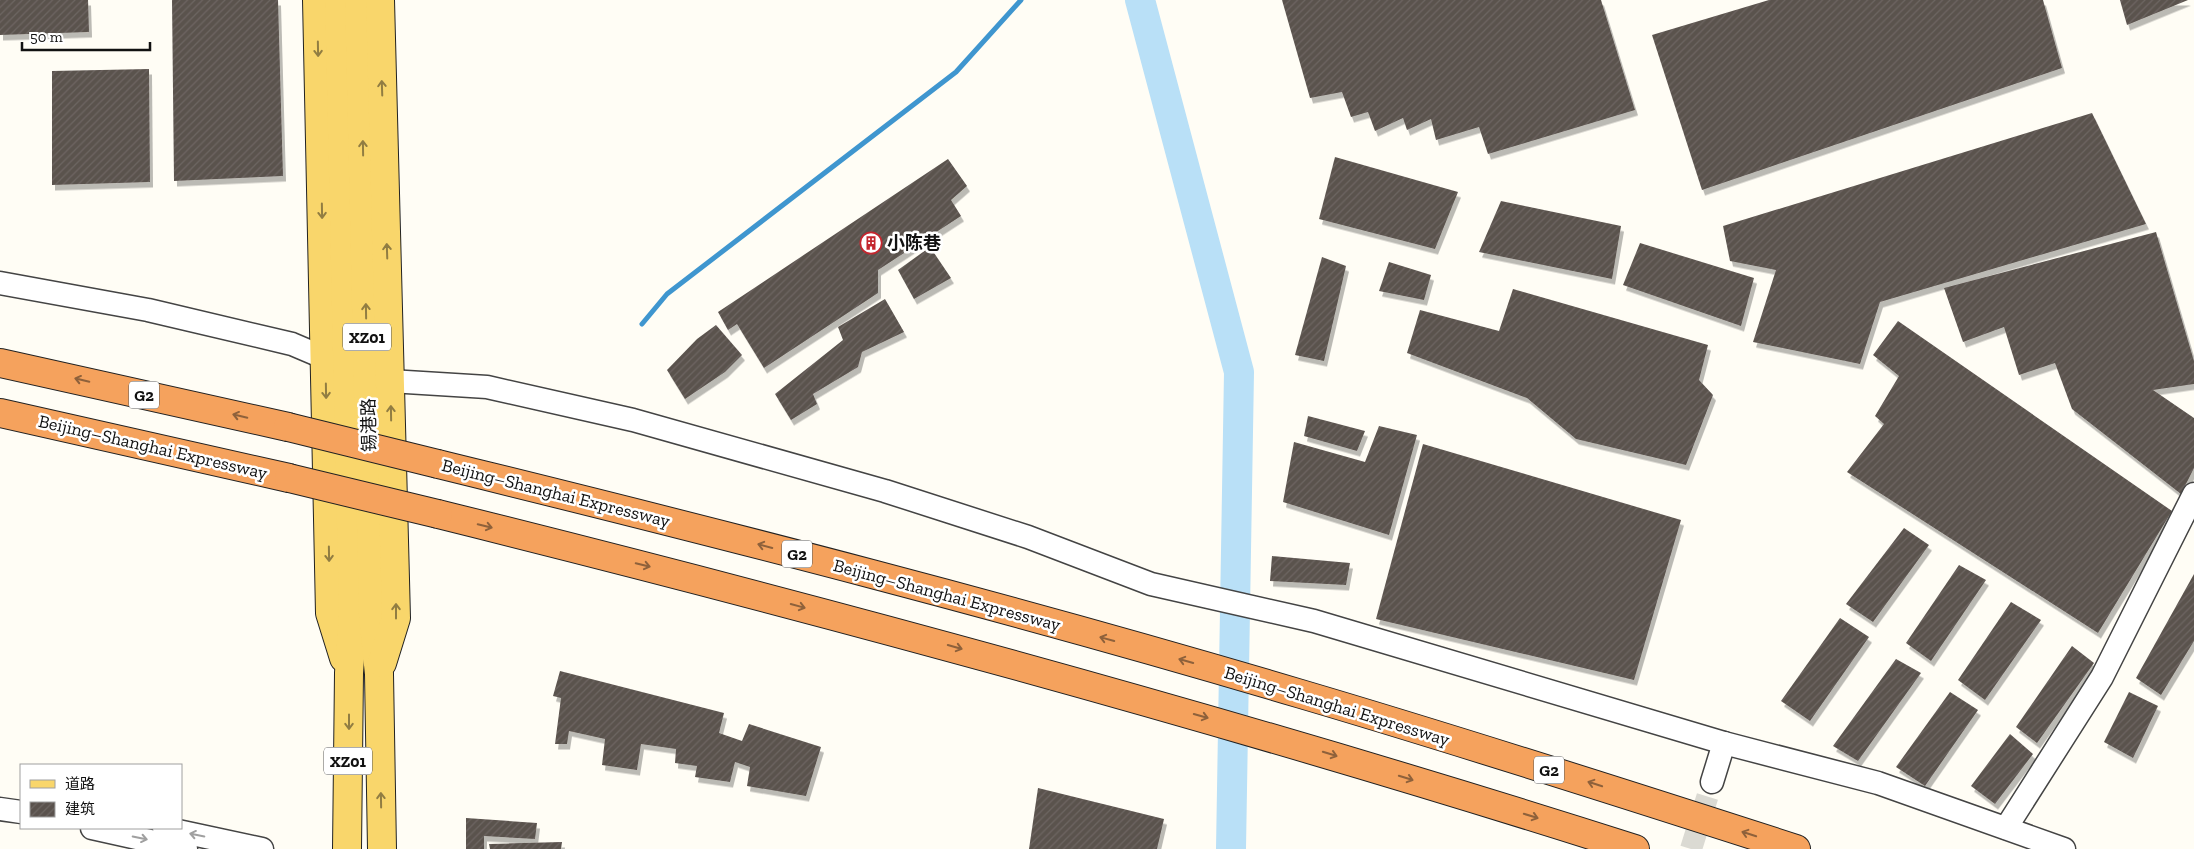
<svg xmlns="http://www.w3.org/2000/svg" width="2194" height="849" viewBox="0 0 2194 849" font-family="'Zilla Slab','Noto Sans SC',serif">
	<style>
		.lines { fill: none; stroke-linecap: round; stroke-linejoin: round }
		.stream { stroke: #3f96cf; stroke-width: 5 }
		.river { stroke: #b9e0f7; stroke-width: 30 }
		.building { fill: url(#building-hatch); filter: url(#shadow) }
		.minor-tunnel { stroke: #dbdad3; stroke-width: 22; stroke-dasharray: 22 11; stroke-linecap: butt }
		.minor-casing { stroke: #444; stroke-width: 25 }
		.major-casing { stroke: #222; stroke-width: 30 }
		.highway-casing { stroke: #222; stroke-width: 30 }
		.minor { stroke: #fff; stroke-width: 22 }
		.major { stroke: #f9d66b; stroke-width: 28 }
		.highway { stroke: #f5a25d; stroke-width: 28 }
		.highway-bridge-casing { stroke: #222; stroke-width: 30; stroke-linecap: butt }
		.highway-bridge { stroke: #f5a25d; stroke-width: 28 }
		.oneway { stroke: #917d42 }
		.oneway2 { stroke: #8e613b }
		.oneway3 { stroke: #a0a0a0 }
		.labels { text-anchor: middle; stroke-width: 5; stroke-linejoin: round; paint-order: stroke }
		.shield { fill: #fff; stroke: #585858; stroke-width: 1 }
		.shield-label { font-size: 16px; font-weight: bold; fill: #111 }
		.poi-label { font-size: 18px; font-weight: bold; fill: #111; stroke: #fff; text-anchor: start }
		.street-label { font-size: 18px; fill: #111; stroke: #fff }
	</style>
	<defs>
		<pattern id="building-hatch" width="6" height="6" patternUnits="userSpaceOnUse" patternTransform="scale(1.25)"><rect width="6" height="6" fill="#5a524d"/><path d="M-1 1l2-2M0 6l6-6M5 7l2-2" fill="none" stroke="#6d6662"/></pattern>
		<filter id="shadow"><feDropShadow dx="3" dy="5.5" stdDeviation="0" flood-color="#0004"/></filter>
	</defs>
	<rect width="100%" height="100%" fill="#fffdf5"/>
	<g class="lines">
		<!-- stream -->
		<polyline class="stream" points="642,324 667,294 956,72 1021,0"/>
		<!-- river -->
		<polyline class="river" points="1140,0 1239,372 1231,849"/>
	</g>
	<!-- building -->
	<g class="building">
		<polygon points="0,0 88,0 89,32 0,35"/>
		<polygon points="172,0 278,0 283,176 174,181"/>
		<polygon points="1282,0 1601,0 1635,110 1488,154 1479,127 1436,140 1431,119 1407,130 1403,118 1375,131 1368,112 1351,117 1342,92 1310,98"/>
		<polygon points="1769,0 2043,0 2062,68 1702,190 1652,35"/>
		<polygon points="2120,0 2188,0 2127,25"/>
		<polygon points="149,69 150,182 52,185 52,71"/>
		<polygon points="2092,113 2146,224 1880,302 1860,364 1753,342 1776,270 1730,261 1723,226"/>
		<polygon points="1335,157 1458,192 1435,249 1319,219"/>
		<polygon points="948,159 967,186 951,200 961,216 878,270 878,293 764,368 737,324 728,330 718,312"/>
		<polygon points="1501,201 1621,226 1612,279 1479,252"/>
		<polygon points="2156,232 2194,361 2194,384 2153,390 2194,418 2194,468 2181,494 2072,409 2055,363 2019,375 2004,327 1963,342 1944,288"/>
		<polygon points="1640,243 1754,278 1741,326 1623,285"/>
		<polygon points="930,247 951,278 914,299 898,270"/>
		<polygon points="1322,257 1346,266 1324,361 1295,355"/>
		<polygon points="1389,262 1431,275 1424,300 1379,291"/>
		<polygon points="1513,289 1708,345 1699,380 1713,395 1686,465 1576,439 1527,398 1407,353 1420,310 1499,331"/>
		<polygon points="885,299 904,332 862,352 858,367 813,394 817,404 791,420 775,394 843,340 838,327"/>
		<polygon points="1898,321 2172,511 2098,633 1847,472 1884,424 1875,416 1899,376 1873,355"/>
		<polygon points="716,325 742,355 725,372 685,399 667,370 697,339"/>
		<polygon points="1308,416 1365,431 1357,451 1304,436"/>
		<polygon points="1379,426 1417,435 1389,535 1283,502 1294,442 1365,462"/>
		<polygon points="1423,444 1681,520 1634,680 1376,619"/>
		<polygon points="1904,528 1929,545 1873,622 1846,604"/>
		<polygon points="1272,556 1350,563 1346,585 1270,581"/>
		<polygon points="1959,565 1986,580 1931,661 1906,643"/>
		<polygon points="2194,574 2194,641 2161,695 2136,678"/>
		<polygon points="2011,602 2041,620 1985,700 1958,680"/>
		<polygon points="1840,618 1869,637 1810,721 1781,701"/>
		<polygon points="2072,646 2094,663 2037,743 2016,727"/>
		<polygon points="1896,659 1921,673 1858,761 1833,746"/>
		<polygon points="560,671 724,713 719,733 742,741 749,724 821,747 806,796 747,786 750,767 735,762 730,782 695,777 697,766 675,763 676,749 641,744 637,770 602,765 605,739 569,731 567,744 555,744 561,698 553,696"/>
		<polygon points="1950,692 1978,710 1925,786 1896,767"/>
		<polygon points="2129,692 2158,706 2133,758 2104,742"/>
		<polygon points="2010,734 2033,754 1995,804 1971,786"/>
		<polygon points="1038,788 1164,819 1157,849 1029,849"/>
		<polygon points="466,818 537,823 535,839 484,836 484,849 466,849"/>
		<polygon points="562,842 561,849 490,849 489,844"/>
	</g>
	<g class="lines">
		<!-- minor-tunnel -->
		<polyline class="minor-tunnel" points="1691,849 1712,782"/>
		<!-- minor casing -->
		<g class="minor-casing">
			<g id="minor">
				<polyline points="0,283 148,310 292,344 339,364"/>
				<polyline points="374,376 390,381 487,387 633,420 885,491 1028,537 1151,584 1314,621 1724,743 1878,783 2064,849"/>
				<polyline points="1712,782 1724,743"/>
				<polyline points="0,809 21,812"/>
				<polyline points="92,828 186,849"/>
				<polyline points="164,828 262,849"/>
				<polyline points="2006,828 2102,677 2194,494"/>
			</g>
		</g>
		<!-- major casing -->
		<g class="major-casing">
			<g id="major">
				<polyline points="317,0 330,613 344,658"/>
				<polyline points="339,0 353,615 349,673 347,849"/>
				<polyline points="359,0 373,616 379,674 382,849"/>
				<polyline points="380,0 396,618 382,663"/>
			</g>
		</g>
		<!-- highway casing -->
		<g class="highway-casing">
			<g id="highway">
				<polyline points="0,363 288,427"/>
				<polyline points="0,413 289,478"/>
				<path d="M438,464C727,535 1016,609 1301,694C1467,743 1632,796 1796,849"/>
				<path d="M438,514C840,614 1240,723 1635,849"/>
			</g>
		</g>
		<!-- minor -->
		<use href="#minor" class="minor"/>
		<!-- major -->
		<use href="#major" class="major"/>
		<!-- highway -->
		<use href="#highway" class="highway"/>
		<!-- highway-bridge casing -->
		<g class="highway-bridge-casing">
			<g id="highway-bridge">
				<polyline points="288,427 438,464"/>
				<polyline points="289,478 438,514"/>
			</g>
		</g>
		<!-- highway-bridge -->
		<use href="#highway-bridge" class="highway-bridge"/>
	</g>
	<!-- one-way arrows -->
	<defs><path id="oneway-shaft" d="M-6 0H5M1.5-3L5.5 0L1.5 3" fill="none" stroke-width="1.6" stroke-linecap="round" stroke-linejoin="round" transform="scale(1.25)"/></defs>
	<g class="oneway">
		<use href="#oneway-shaft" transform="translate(318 49) rotate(89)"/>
		<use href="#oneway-shaft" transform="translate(382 88) rotate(-92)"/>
		<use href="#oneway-shaft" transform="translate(363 148) rotate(-91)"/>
		<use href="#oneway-shaft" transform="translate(322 211) rotate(89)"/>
		<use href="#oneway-shaft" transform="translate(387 251) rotate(-92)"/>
		<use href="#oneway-shaft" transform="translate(366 311) rotate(-91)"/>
		<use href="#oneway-shaft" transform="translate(326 391) rotate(89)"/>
		<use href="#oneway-shaft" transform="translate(391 413) rotate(-91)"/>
		<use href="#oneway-shaft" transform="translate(329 554) rotate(89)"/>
		<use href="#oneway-shaft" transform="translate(396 611) rotate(-90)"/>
		<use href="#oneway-shaft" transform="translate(349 722) rotate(90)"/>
		<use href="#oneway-shaft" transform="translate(381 800) rotate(-91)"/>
	</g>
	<g class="oneway2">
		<use href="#oneway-shaft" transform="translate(82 380) rotate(-167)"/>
		<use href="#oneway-shaft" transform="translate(240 416) rotate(-167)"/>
		<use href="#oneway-shaft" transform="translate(485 526) rotate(14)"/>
		<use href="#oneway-shaft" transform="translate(765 546) rotate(-165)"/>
		<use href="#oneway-shaft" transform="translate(643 565) rotate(14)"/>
		<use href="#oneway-shaft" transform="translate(798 606) rotate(15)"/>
		<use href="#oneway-shaft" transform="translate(1107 639) rotate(-165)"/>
		<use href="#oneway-shaft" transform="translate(955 647) rotate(16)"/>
		<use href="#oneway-shaft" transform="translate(1186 661) rotate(-164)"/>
		<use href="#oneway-shaft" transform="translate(1201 716) rotate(16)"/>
		<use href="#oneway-shaft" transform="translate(1330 754) rotate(17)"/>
		<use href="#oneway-shaft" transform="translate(1406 778) rotate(17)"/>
		<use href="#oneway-shaft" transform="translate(1595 784) rotate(-162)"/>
		<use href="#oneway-shaft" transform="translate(1531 816) rotate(17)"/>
		<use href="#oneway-shaft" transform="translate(1749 834) rotate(-162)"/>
	</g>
	<g class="oneway3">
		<use href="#oneway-shaft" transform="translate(197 835) rotate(-168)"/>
		<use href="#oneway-shaft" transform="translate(140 838) rotate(12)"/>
	</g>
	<!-- icons -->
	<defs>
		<g id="building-ring" transform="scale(1.125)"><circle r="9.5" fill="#fff" stroke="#c4262e" stroke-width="1.5"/><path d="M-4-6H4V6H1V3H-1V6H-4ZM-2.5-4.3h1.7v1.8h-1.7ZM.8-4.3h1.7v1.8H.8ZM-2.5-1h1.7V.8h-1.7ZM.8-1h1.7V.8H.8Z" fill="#c4262e"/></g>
	</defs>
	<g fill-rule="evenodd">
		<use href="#building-ring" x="871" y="243"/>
	</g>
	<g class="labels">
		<!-- shield labels -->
		<g class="shield">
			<rect x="343" y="323.5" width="48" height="27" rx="4"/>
			<rect x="129" y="381.5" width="30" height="27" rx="4"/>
			<rect x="782" y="540.5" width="30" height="27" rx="4"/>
			<rect x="324" y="747.5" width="48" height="27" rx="4"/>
			<rect x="1534" y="756.5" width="30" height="27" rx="4"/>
		</g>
		<g class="shield-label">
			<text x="367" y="343">XZ01</text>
			<text x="144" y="401">G2</text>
			<text x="797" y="560">G2</text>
			<text x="348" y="767">XZ01</text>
			<text x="1549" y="776">G2</text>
		</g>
		<!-- poi labels -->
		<g class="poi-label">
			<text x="887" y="249">小陈巷</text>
		</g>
		<!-- street labels -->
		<g class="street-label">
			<text transform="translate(369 425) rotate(-91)" y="6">锡港路</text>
			<text transform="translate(153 447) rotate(13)" y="6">Beijing–Shanghai Expressway</text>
			<text transform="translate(556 493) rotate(14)" y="6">Beijing–Shanghai Expressway</text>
			<text transform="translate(947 595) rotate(15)" y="6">Beijing–Shanghai Expressway</text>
			<text transform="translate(1337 706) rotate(17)" y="6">Beijing–Shanghai Expressway</text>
		</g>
	</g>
	<!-- legend -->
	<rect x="20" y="764" width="162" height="65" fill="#ffffff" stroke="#a0a0a0"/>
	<rect x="30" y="780" width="25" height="8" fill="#f9d66b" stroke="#a0a0a0"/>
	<text x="65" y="789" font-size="15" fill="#111111">道路</text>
	<rect x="30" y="802" width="25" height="15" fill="url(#building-hatch)" stroke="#a0a0a0"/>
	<text x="65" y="814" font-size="15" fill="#111111">建筑</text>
	<!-- scale -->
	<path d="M22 42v8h128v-8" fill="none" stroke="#111111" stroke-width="2.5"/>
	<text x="30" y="42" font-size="15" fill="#111111" stroke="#ffffff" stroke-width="4" paint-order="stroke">50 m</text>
</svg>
